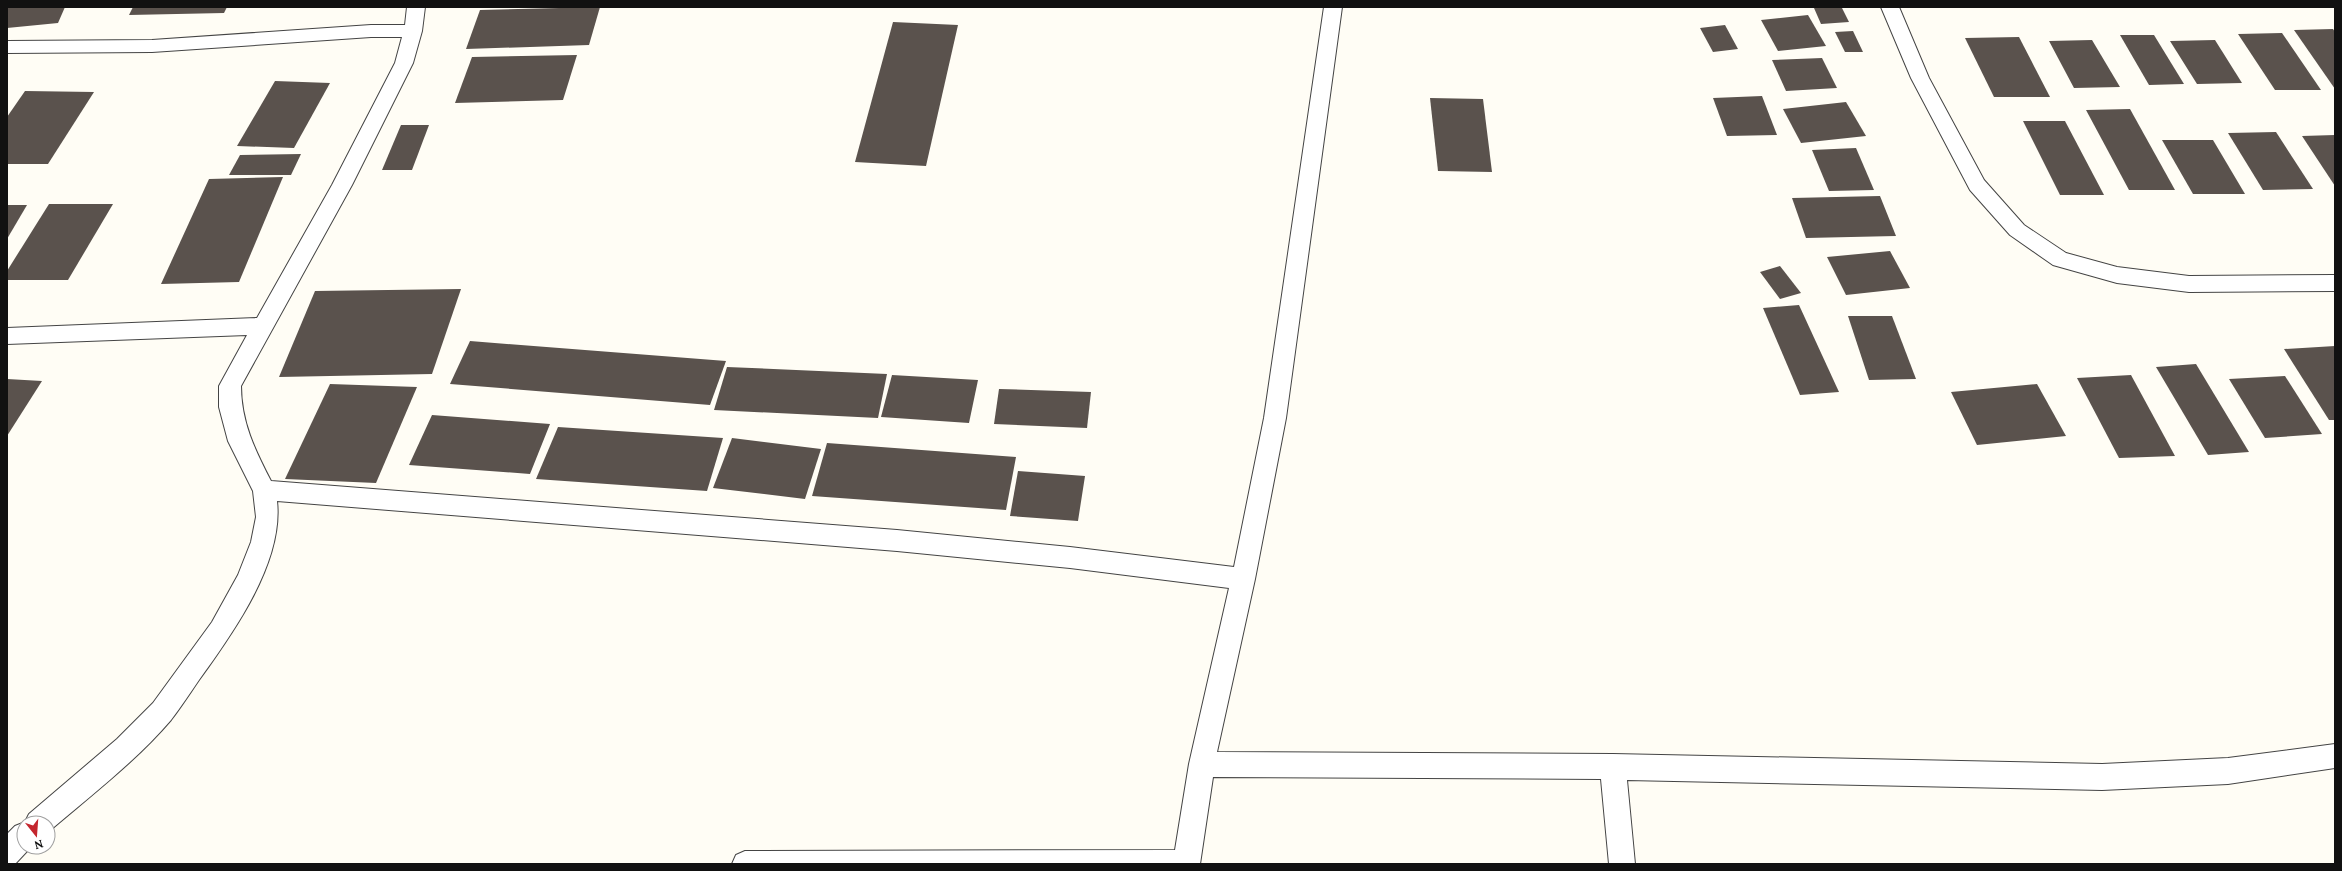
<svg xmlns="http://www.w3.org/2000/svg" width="2342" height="871" viewBox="0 0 2342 871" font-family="Lora,serif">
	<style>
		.building { fill: #5a524d }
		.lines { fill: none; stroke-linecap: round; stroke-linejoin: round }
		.minor-casing { stroke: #444; stroke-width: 2 }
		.minor { fill: #fff; fill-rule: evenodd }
	</style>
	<rect width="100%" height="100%" fill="#fffdf5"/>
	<!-- building -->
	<g class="building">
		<polygon points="7,7 65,7 58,23 7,28"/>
		<polygon points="133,7 227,7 224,13 129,15"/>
		<polygon points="600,7 589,45 466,49 480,10"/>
		<polygon points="1814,8 1842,8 1849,22 1821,24"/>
		<polygon points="1808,15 1826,46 1778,51 1761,20"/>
		<polygon points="893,22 958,25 926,166 855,162"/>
		<polygon points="1725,25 1738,49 1713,52 1700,28"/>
		<polygon points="2333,29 2335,32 2335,89 2294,30"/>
		<polygon points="1853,31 1863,52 1845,52 1835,32"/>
		<polygon points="2282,33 2321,90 2275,90 2238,34"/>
		<polygon points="2120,35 2154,35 2184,84 2149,85"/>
		<polygon points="2019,37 2050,97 1994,97 1965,38"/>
		<polygon points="2092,40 2120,87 2074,88 2049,41"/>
		<polygon points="2215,40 2242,83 2197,84 2170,41"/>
		<polygon points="577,55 563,100 455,103 472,57"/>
		<polygon points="1822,58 1837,88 1786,91 1772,60"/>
		<polygon points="275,81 330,83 294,148 237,146"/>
		<polygon points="25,91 94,92 48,164 7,164 7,117"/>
		<polygon points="1762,96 1777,135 1727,136 1713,98"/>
		<polygon points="1430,98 1483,99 1492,172 1438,171"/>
		<polygon points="1846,102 1866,136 1801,143 1783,109"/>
		<polygon points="2130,109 2175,190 2129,190 2086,110"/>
		<polygon points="2023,121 2065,121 2104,195 2060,195"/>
		<polygon points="401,125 429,125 412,170 382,170"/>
		<polygon points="2276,132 2313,189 2263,190 2228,133"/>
		<polygon points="2335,135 2335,186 2302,136"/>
		<polygon points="2162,140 2213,140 2245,194 2193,194"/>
		<polygon points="1856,148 1874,190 1829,191 1812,150"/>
		<polygon points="301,154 291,175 229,175 240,155"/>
		<polygon points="283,177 239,282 161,284 209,179"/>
		<polygon points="1880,196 1896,236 1806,238 1792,198"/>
		<polygon points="49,204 113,204 68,280 7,280 7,271"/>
		<polygon points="7,205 27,205 7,239"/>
		<polygon points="1890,251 1910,288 1846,295 1827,257"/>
		<polygon points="1780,266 1801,293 1780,299 1760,272"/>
		<polygon points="461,289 432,374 279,377 315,291"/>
		<polygon points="1799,305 1839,392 1800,395 1763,308"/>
		<polygon points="1848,316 1892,316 1916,379 1869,380"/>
		<polygon points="470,341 726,361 710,405 450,384"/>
		<polygon points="2335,346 2335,420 2329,420 2284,349"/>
		<polygon points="2196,364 2249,452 2208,455 2156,367"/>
		<polygon points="727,367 887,374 878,418 714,410"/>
		<polygon points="892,375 978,380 969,423 881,417"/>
		<polygon points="2131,375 2175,456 2119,458 2077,378"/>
		<polygon points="2285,376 2322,434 2265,438 2229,379"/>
		<polygon points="7,379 42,381 7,436"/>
		<polygon points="330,384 417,387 376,483 285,479"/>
		<polygon points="2037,384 2066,436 1977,445 1951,392"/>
		<polygon points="999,389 1091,392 1087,428 994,424"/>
		<polygon points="432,415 550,424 530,474 409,465"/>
		<polygon points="558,427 723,438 707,491 536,479"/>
		<polygon points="732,438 821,449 805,499 713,488"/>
		<polygon points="827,443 1016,457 1006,510 812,496"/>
		<polygon points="1018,471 1085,476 1078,521 1010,516"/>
	</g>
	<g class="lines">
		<!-- minor casing -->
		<g class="minor-casing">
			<g id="minor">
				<path d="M407,7H425L422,31L413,63L352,185L241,386C241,422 255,450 271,481L897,530L1070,547L1234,567L1264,418L1324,7H1342L1286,418L1255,579L1217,752L1613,754L2102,764L2228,758L2335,744V768L2228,784L2102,790L1627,780L1635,864H1609L1601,779L1213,777L1200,864H732L736,855L745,851L1175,850L1189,764L1229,588L1070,568L897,551L277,501C284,562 233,633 199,680C190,693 181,707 171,720C135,762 90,796 48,832V823H24V847H31L16,863L7,864V834L15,826L25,822L29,814L117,739L153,703L212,622L238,575L251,542L256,517L253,491L228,441L219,407V386L247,335L7,344V328L257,318L332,185L395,63L402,37H371L152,52L7,53V41L152,40L371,25H405Z"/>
				<polygon points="1881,7 1899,7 1929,78 1984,180 2024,225 2066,253 2117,267 2189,276 2335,275 2335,291 2189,292 2117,283 2053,265 2010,235 1970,190 1911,78"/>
			</g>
		</g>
		<!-- minor -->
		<use href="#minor" class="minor"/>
	</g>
	<!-- border -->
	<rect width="2342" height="871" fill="none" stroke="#111111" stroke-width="16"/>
	<!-- north arrow -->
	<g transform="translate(36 835) rotate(163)"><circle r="19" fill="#ffffff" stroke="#a0a0a0"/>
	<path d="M0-3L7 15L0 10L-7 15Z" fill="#c4262e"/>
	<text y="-6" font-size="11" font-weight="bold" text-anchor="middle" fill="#111111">N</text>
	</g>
</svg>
